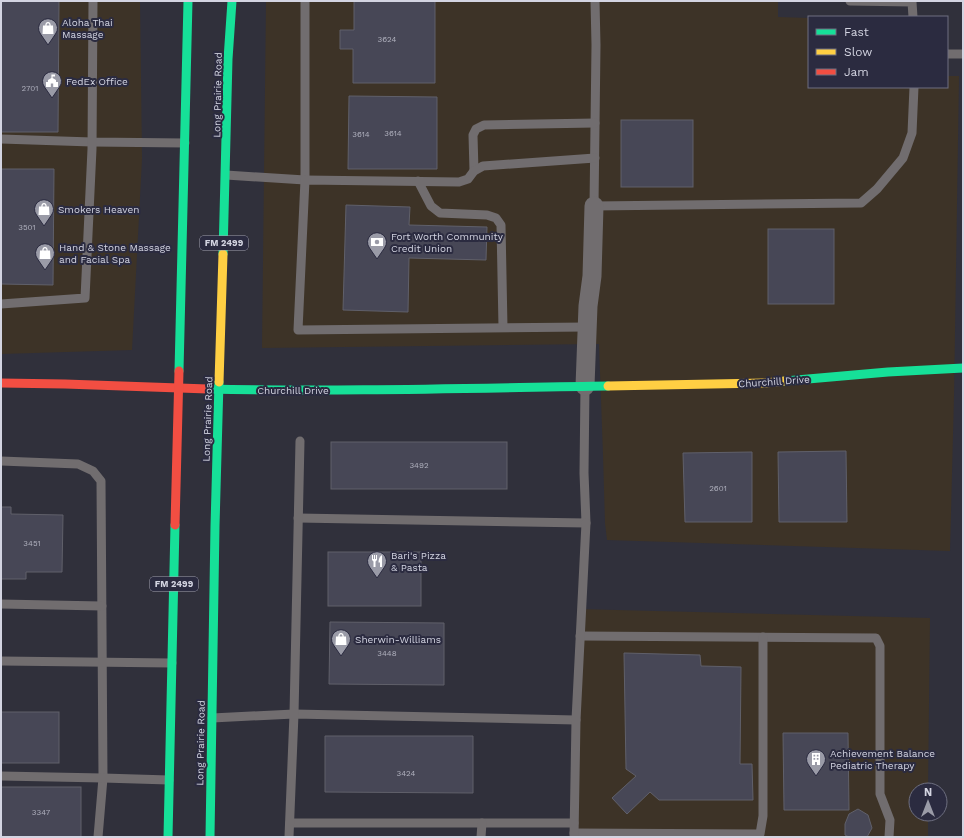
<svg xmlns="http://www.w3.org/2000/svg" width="964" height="838" viewBox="0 0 964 838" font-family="'Work Sans',sans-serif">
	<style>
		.commercial { fill: #3d3327 }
		.building { fill: #474756; stroke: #60606a }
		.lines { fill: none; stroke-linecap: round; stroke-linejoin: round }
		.lane { stroke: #716d6f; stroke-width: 9 }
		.street { stroke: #716d6f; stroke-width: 19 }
		.fast { stroke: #16e098; stroke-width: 9 }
		.slow { stroke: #ffcf43; stroke-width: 9 }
		.jam { stroke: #f24e42; stroke-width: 9 }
		.labels { text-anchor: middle; stroke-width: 4; stroke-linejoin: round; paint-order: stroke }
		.number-label { font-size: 8px; fill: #b0b1be }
		.shield { fill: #2b2b40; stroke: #a1a1b1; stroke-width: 1 }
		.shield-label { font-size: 9px; font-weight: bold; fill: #d3d4e1 }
		.poi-label { font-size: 10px; fill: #d3d4e1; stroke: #2b2b40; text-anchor: start }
		.street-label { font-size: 10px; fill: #d3d4e1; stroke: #2b2b40 }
	</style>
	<rect width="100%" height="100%" fill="#30303b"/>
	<!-- commercial -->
	<g class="commercial">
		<polygon points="1,1 140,1 142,159 132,350 1,354"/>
		<polygon points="266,1 778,1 778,17 809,18 809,87 947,87 947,76 959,76 954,396 950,551 607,540 605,523 603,455 599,344 262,348"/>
		<polygon points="577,609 930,618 928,790 916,790 916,814 928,814 928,837 575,837"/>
	</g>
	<!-- building -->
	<g class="building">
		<polygon points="1,1 59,1 58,132 1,132"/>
		<polygon points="354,1 435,1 435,83 353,83 353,49 340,49 340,30 354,30"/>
		<polygon points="349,96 437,97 437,169 348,169"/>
		<rect x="621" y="120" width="72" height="67"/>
		<polygon points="1,169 54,169 53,285 1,284"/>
		<polygon points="346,205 410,207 409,225 487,227 486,260 409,258 408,312 343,310"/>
		<rect x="768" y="229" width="66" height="75"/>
		<rect x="331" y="442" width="176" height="47"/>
		<polygon points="846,451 847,522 779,522 778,452"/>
		<polygon points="752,452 752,522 685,522 683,453"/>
		<polygon points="1,507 11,507 11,514 63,515 62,572 26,572 26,579 1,579"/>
		<rect x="328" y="552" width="93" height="54"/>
		<polygon points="330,622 444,623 444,685 329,684"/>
		<polygon points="624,653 700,655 701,666 741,667 740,764 752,764 753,800 659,800 650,792 627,814 612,798 636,776 626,769"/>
		<rect x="1" y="712" width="58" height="51"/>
		<polygon points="783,733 848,733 849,810 784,810"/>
		<polygon points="325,736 473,736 473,793 325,792"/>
		<rect x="1" y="787" width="80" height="50"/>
		<polygon points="858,809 868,815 872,828 867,837 849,837 845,835 845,824 849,814"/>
	</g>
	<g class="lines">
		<!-- lane -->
		<g class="lane">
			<polyline points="595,1 596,45 594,206 861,203 877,189 903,158 912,133 914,87"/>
			<polyline points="850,1 912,2 913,17"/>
			<polyline points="947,54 963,54"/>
			<polyline points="1,139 92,142 185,143"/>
			<polyline points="474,171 473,135 476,129 484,125 595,123"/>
			<polyline points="226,175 305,180 305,1"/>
			<polyline points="418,181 431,206 440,213 487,215 496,218 501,225 503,327"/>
			<polyline points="1,304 85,298 92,149 93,1"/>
			<polyline points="587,327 298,330 305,180 459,182 468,179 474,171 483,166 595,158"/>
			<polyline points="1,461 78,464 93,471 101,481 103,778 98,837"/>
			<polyline points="298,518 586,523 584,473 585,386"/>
			<polyline points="1,604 102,606"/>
			<polyline points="580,636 876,638 880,646 880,794 890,820 889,837"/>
			<polyline points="1,661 172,663"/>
			<polyline points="212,718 294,714 576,720"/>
			<polyline points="1,776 103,778 169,780"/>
			<polyline points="290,823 574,823"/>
			<polyline points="574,833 760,834 763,816 763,637"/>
			<polyline points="289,837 294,714 300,441"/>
			<polyline points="481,837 482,823"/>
			<polyline points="574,837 576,720 586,523"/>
		</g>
		<!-- street -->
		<polyline class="street" points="585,386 588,306 592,276 594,206"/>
		<!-- fast -->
		<g class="fast">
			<polyline points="223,254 228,59 232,1"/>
			<polyline points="179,371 188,1"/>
			<polyline points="785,381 888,372 963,368"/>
			<path d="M208,389C341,392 475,388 608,386"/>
			<polyline points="168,837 175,525"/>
			<polyline points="210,837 215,526 219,382"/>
		</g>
		<!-- slow -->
		<g class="slow">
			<polyline points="219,382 223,254"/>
			<polyline points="608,386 765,383 785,381"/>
		</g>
		<!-- jam -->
		<g class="jam">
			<polyline points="1,383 65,384 208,389"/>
			<polyline points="175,525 179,371"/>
		</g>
	</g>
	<!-- icons -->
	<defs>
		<g id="shop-pin" transform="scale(1)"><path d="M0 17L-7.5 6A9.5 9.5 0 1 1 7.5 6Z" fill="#9a9ba7" stroke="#2b2b40"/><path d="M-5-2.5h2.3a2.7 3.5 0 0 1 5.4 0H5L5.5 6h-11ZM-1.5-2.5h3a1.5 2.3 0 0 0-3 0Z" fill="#fff"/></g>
		<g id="civic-pin" transform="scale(1)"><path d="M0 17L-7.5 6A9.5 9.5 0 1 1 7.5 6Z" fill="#9a9ba7" stroke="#2b2b40"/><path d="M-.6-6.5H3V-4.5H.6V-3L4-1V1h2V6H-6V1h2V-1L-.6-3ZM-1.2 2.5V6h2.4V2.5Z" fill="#fff"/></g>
		<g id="bank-pin" transform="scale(1)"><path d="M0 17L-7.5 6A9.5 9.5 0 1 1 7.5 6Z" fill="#9a9ba7" stroke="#2b2b40"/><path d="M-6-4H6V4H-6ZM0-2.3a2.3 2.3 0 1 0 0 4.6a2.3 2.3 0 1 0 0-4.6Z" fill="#fff"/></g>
		<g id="restaurant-pin" transform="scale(1)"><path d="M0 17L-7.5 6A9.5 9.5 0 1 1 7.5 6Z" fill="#9a9ba7" stroke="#2b2b40"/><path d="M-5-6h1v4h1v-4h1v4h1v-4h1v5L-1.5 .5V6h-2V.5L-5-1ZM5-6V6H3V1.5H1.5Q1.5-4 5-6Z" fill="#fff"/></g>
		<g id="building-pin" transform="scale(1)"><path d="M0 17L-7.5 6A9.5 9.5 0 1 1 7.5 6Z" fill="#9a9ba7" stroke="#2b2b40"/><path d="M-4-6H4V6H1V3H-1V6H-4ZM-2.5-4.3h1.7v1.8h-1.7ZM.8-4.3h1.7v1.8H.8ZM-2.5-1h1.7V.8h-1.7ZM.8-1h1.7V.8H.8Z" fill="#fff"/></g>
	</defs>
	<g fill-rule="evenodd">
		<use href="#shop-pin" x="48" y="28"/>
		<use href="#civic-pin" x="52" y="81"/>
		<use href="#shop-pin" x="44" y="209"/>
		<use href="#bank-pin" x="377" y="242"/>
		<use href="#shop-pin" x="45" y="253"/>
		<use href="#restaurant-pin" x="377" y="561"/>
		<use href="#shop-pin" x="341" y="639"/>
		<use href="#building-pin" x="816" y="759"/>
	</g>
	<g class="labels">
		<!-- number labels -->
		<g class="number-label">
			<text x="387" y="42">3624</text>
			<text x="30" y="91">2701</text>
			<text x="393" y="136">3614</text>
			<text x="361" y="137">3614</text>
			<text x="27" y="230">3501</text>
			<text x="419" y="468">3492</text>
			<text x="718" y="491">2601</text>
			<text x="32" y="546">3451</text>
			<text x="387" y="656">3448</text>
			<text x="406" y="776">3424</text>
			<text x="41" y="815">3347</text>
		</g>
		<!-- shield labels -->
		<g class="shield">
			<rect x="200" y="236" width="48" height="14" rx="3"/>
			<rect x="150" y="577" width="48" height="14" rx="3"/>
		</g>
		<g class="shield-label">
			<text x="224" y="246">FM 2499</text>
			<text x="174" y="587">FM 2499</text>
		</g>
		<!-- poi labels -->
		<g class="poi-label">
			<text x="62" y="26">Aloha Thai<tspan x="62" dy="12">Massage</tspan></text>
			<text x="66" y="85">FedEx Office</text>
			<text x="58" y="213">Smokers Heaven</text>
			<text x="391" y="240">Fort Worth Community<tspan x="391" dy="12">Credit Union</tspan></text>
			<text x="59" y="251">Hand &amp; Stone Massage<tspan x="59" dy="12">and Facial Spa</tspan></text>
			<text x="391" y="559">Bari's Pizza<tspan x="391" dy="12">&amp; Pasta</tspan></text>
			<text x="355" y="643">Sherwin-Williams</text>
			<text x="830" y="757">Achievement Balance<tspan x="830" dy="12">Pediatric Therapy</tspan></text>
		</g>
		<!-- street labels -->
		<g class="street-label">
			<text transform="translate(217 95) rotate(-89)" y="4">Long Prairie Road</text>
			<text transform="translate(774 381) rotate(-4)" y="4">Churchill Drive</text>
			<text x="293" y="394">Churchill Drive</text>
			<text transform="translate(207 419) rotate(-88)" y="4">Long Prairie Road</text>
			<text transform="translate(200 743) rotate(-89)" y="4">Long Prairie Road</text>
		</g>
	</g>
	<!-- border -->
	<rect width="964" height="838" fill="none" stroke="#d3d4e1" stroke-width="4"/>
	<!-- legend -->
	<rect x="808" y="16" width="140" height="72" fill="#2b2b40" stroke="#6e6f80"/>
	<rect x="816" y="29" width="20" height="6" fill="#16e098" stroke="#6e6f80"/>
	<text x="844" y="36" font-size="12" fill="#d3d4e1">Fast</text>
	<rect x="816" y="49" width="20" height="6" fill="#ffcf43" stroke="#6e6f80"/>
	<text x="844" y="56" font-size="12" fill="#d3d4e1">Slow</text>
	<rect x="816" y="69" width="20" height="6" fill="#f24e42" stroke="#6e6f80"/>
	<text x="844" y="76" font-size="12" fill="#d3d4e1">Jam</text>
	<!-- north arrow -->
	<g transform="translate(928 802)"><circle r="19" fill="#2b2b40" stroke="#6e6f80"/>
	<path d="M0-3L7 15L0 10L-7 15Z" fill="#9a9ba7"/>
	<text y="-6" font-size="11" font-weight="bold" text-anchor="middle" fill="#d3d4e1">N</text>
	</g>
</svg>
